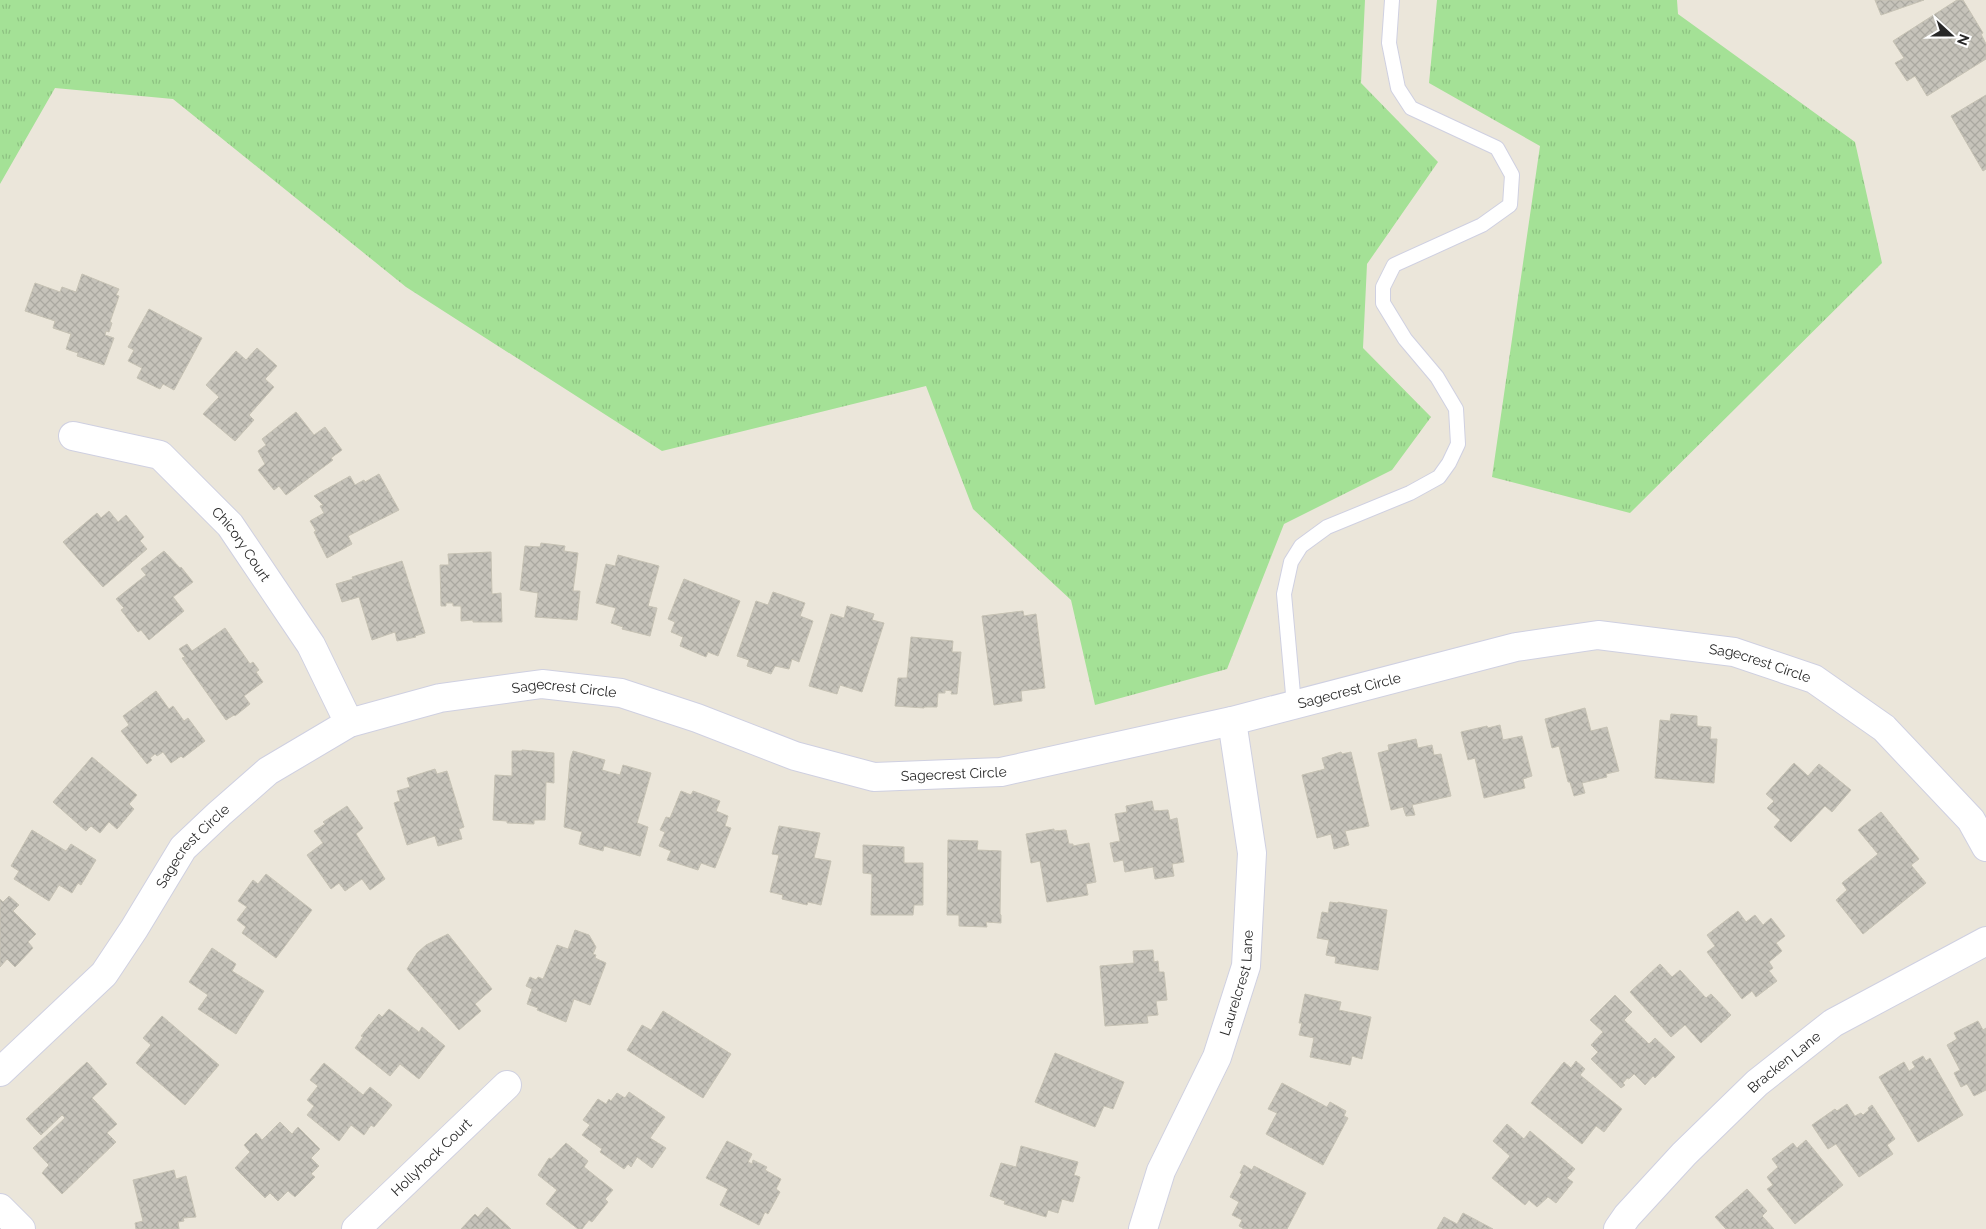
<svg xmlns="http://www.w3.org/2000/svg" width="1986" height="1229" viewBox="0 0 1986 1229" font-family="Raleway,sans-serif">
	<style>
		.grass { fill: url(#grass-tufts) }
		.building { fill: url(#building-cross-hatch); stroke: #c6c2b4 }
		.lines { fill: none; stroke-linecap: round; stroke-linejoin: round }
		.lane-casing { stroke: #cfd0e1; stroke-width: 16 }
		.street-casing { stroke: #cfd0e1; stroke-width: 30 }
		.lane { stroke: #fff; stroke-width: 14 }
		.street { stroke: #fff; stroke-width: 28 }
		.labels { text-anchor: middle; stroke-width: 4.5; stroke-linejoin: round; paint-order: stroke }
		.street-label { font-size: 14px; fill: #282828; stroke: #fff }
	</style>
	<defs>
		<pattern id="grass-tufts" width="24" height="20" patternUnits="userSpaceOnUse" patternTransform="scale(1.25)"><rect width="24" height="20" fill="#a4e196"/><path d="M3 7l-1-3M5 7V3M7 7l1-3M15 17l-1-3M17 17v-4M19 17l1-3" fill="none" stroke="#8dc181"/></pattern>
		<pattern id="building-cross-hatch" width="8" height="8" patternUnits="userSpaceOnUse" patternTransform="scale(1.25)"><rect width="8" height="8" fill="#c6c3ba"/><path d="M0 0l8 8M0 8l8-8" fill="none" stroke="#aaa8a0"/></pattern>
	</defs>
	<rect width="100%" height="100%" fill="#ebe6da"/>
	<!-- grass -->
	<g class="grass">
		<polygon points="0,0 1365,0 1361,83 1438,162 1367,264 1363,348 1431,417 1392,470 1284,524 1227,669 1095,705 1071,600 973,509 926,386 662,451 406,287 173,99 55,88 0,184"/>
		<polygon points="1437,0 1677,0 1678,14 1855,142 1882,263 1630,513 1492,477 1540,146 1429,83"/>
	</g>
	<!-- building -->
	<g class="building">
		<polygon points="1875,0 1924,0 1881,15"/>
		<polygon points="1957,0 1963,0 1983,33 1981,34 1986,44 1986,59 1927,96 1915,76 1907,81 1895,63 1904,58 1893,41"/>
		<polygon points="1986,95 1986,169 1983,171 1951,116"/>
		<polygon points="82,274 119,289 116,295 119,296 110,322 112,323 109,332 106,331 105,335 114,338 104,365 77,356 78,353 66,349 71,334 53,328 55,321 25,311 35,283 60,292 62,287 76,292"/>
		<polygon points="149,309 202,338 174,390 163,384 160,389 137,378 142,368 128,361 134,350 128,347"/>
		<polygon points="257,348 277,366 265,379 274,387 249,415 254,420 235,441 203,414 219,397 206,385 236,351 246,360"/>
		<polygon points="296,412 314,435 325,427 342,450 331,458 333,460 286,495 279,486 274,490 258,470 265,464 258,451 266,445 262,439"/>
		<polygon points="379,474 399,510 348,536 352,544 327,558 314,532 316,531 310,521 324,513 320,506 323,505 314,496 350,476 355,485 364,480 365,482"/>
		<polygon points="109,511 118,522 126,515 144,537 140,541 147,549 103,587 63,542 97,513 101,518"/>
		<polygon points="541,543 565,546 564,551 578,553 573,591 580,591 577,620 535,617 538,593 520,590 525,546 540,547"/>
		<polygon points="164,551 180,568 181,567 193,582 173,597 184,611 149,640 141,630 138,632 121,610 124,608 116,599 146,575 141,569"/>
		<polygon points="491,552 492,594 501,593 502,622 473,622 473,620 461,621 461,606 453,606 453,603 446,603 446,606 441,606 440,565 449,565 448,554"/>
		<polygon points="618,555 659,566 648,606 657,608 650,636 622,629 623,627 611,623 616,608 596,603 606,564 615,566"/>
		<polygon points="402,561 425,633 415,636 416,637 397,641 395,632 372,640 359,597 342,602 336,584 353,579 352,577"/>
		<polygon points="684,579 740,601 718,656 708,652 706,657 680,646 683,637 671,632 675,622 668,619"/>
		<polygon points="773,592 805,603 800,616 813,621 799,662 792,659 789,669 775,666 771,674 747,666 749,660 737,656 756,601 768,605"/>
		<polygon points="847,606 874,614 872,620 884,623 862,692 840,685 837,694 809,686 831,614 844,618"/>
		<polygon points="1023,611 1024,616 1036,614 1045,688 1021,691 1022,701 994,705 982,616"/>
		<polygon points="225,628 250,664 253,662 259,670 256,672 263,682 244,696 250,704 235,716 234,715 226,720 182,658 185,657 179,649 187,644 192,651"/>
		<polygon points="911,637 953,641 952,652 961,652 957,694 951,694 952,691 945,690 945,693 938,693 937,707 924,707 924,708 895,706 898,678 907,678"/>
		<polygon points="156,691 169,709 173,706 184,721 188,718 205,741 183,758 181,756 171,763 163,752 157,756 155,754 150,758 152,760 147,764 121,731 129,725 123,716"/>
		<polygon points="1585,708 1591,731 1607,727 1619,771 1606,774 1607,777 1582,783 1585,793 1574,796 1570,782 1568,782 1559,746 1552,748 1545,719"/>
		<polygon points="1671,714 1697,716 1697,726 1711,727 1710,739 1717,739 1714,783 1655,778 1660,720 1670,721"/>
		<polygon points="1500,725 1503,740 1522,736 1532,776 1523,779 1525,788 1484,798 1475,758 1468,760 1461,732 1487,726 1488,728"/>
		<polygon points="1416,739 1418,748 1432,745 1434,755 1441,754 1451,796 1412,805 1415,815 1406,816 1403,807 1391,810 1378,753 1389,750 1388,745"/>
		<polygon points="522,750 554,753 554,783 546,782 545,820 534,820 534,824 507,823 507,821 493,820 495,775 512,776 512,751 522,751"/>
		<polygon points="573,751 605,760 602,770 620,775 623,765 651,773 637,823 648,827 640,856 604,846 603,851 579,844 582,832 564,827 570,761"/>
		<polygon points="1341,752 1342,754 1351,752 1369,826 1345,831 1349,845 1334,849 1331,834 1317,838 1302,775 1325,769 1322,758"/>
		<polygon points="92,757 137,795 129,804 134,809 117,829 109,822 100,833 91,826 86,831 53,802"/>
		<polygon points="1794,763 1808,776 1819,764 1851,790 1832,812 1825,806 1791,842 1774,827 1780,820 1767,808 1774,801 1766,794"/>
		<polygon points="435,769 437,774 447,771 464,827 459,829 462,839 438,846 435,836 407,845 394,803 400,801 397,791 410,787 407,778"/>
		<polygon points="681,791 691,795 693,791 720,801 716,811 728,816 725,826 731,828 715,868 701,863 698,870 667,860 671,851 659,846 665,832 660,830 666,817 670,818"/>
		<polygon points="1152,801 1154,811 1168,810 1170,820 1177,818 1184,862 1172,864 1174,876 1155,879 1153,867 1125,872 1123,860 1114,862 1110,843 1120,841 1115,814 1127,812 1126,806"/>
		<polygon points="347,806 363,828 356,834 385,879 370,890 362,879 345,891 339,883 331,889 307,855 323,843 314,831 325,824 323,822"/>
		<polygon points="1881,812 1919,859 1911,865 1926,883 1863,934 1836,900 1847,890 1842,883 1878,854 1858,830"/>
		<polygon points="779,826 820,833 814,858 831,861 821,905 808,902 807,905 782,899 783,895 770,892 779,855 772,854"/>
		<polygon points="1054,829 1054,831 1066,830 1069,844 1073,844 1073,846 1089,843 1096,882 1086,884 1088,895 1047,902 1040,861 1031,863 1026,834"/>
		<polygon points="32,830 66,851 71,844 96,860 81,885 78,883 72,893 59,885 49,901 14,879 19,871 11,866"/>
		<polygon points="948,840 978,841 977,850 1001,851 1000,914 1001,915 1001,923 986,922 987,927 959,926 959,915 947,915"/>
		<polygon points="863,845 904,847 904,863 923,863 923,905 914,905 913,915 871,915 872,874 863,873"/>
		<polygon points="266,874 312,910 276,958 242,933 246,927 237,920 247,907 238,901 253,880 258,884"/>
		<polygon points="9,896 19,905 13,911 36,934 28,942 33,948 15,967 7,959 0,967 0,899 3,902"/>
		<polygon points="1330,902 1337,903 1338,902 1387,910 1378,970 1335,963 1336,957 1326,955 1329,940 1317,938 1322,912 1328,913"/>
		<polygon points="1738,911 1746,922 1755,915 1763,925 1771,918 1785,936 1776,943 1782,951 1769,962 1773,968 1769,971 1777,981 1756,997 1752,991 1742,999 1707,952 1715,946 1707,935"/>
		<polygon points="575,930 589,935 596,947 593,954 596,955 595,958 606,963 590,1005 574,999 566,1022 537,1010 538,1008 527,1004 532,989 526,986 530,977 536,980 538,977 543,979 557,945 568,949"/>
		<polygon points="448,934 492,989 475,1004 481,1011 459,1030 407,969 417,953 426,945"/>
		<polygon points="212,948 236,964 232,971 264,991 236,1034 198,1009 208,995 189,982"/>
		<polygon points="1153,950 1154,962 1158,961 1159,972 1164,972 1167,1000 1156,1001 1158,1015 1147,1016 1148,1023 1105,1026 1100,966 1134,963 1133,951"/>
		<polygon points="1660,964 1672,977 1680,970 1706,998 1711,994 1731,1015 1701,1043 1685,1025 1671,1037 1630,992"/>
		<polygon points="1305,994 1341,1002 1339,1010 1371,1017 1362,1059 1352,1056 1350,1065 1310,1057 1314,1038 1299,1035 1302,1023 1299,1023"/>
		<polygon points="1615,995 1632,1012 1624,1020 1649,1044 1655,1038 1675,1057 1655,1078 1653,1076 1645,1085 1634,1074 1629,1079 1627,1078 1623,1083 1625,1085 1621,1088 1591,1059 1598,1052 1591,1045 1603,1032 1590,1020"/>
		<polygon points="389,1009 419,1032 422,1027 445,1046 419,1079 400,1064 390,1076 355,1048 363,1037 361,1036 379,1014 382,1017"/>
		<polygon points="663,1011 731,1054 703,1098 627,1050 642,1025 651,1030"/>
		<polygon points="162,1016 219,1065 185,1105 136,1063 151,1045 143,1038"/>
		<polygon points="1978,1021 1983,1030 1986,1028 1986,1090 1974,1096 1967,1084 1961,1087 1954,1073 1960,1070 1947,1045 1957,1039 1954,1033"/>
		<polygon points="1055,1053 1124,1082 1113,1109 1104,1106 1095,1127 1035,1102"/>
		<polygon points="1923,1056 1926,1061 1930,1058 1963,1115 1918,1142 1879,1077 1904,1062 1909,1071 1915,1067 1912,1062"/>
		<polygon points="1576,1061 1585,1069 1580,1075 1622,1109 1604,1132 1596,1126 1582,1144 1531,1103 1564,1062 1571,1068"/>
		<polygon points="87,1062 107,1084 92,1098 117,1124 107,1133 116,1142 62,1194 42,1173 49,1165 33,1148 65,1118 62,1115 41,1135 26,1119"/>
		<polygon points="324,1063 363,1095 370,1087 392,1105 374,1127 371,1125 364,1135 351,1125 339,1141 307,1115 314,1106 307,1100 318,1086 310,1080"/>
		<polygon points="1282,1083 1327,1107 1330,1102 1346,1111 1344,1116 1348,1118 1323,1165 1266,1134 1277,1113 1268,1109"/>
		<polygon points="629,1092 665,1117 650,1138 666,1148 652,1168 637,1157 631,1167 628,1164 624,1169 600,1152 602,1149 582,1135 590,1125 583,1120 598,1099 606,1104 609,1099 611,1101 617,1093 625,1098"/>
		<polygon points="1847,1104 1855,1116 1861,1113 1863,1115 1869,1110 1868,1108 1872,1105 1895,1139 1887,1145 1893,1154 1859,1177 1836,1144 1828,1149 1812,1125 1835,1109 1837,1111"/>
		<polygon points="280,1122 292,1134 298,1127 320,1149 311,1158 319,1166 311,1174 315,1177 295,1197 288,1191 278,1201 270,1193 265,1198 235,1168 250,1152 244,1145 256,1133 262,1140"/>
		<polygon points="1507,1124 1524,1139 1530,1131 1575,1169 1567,1178 1573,1182 1556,1203 1548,1197 1537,1207 1529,1200 1525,1205 1492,1178 1510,1156 1493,1141"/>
		<polygon points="1806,1140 1843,1185 1795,1224 1767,1189 1773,1185 1767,1177 1778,1167 1772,1159 1793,1143 1797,1148"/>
		<polygon points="727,1141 752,1154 748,1162 752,1164 753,1160 767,1167 765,1170 781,1179 776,1189 780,1192 768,1214 765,1212 759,1225 720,1205 728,1189 706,1178"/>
		<polygon points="566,1143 588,1161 584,1167 613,1190 605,1199 608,1202 592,1222 589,1220 582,1229 578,1229 546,1204 557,1190 538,1175 549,1158 551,1159"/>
		<polygon points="1021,1146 1078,1162 1074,1175 1080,1177 1073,1202 1062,1199 1058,1213 1048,1210 1046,1217 1004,1204 1005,1201 990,1196 1001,1163 1016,1167"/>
		<polygon points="1244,1165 1252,1170 1254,1166 1306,1193 1287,1229 1244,1229 1239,1226 1242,1220 1232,1215 1239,1202 1230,1197 1242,1174 1240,1173"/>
		<polygon points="174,1170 176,1179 186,1176 196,1217 183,1218 184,1221 178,1222 179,1229 136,1229 135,1223 143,1221 133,1180"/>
		<polygon points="1747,1189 1767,1211 1762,1216 1774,1229 1726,1229 1715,1217"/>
		<polygon points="487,1207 511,1229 461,1229 475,1214 478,1217"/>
		<polygon points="1463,1213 1493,1229 1437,1229 1444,1217 1457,1224"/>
	</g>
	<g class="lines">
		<!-- lane casing -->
		<g class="lane-casing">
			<polyline id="lane" points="1294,705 1284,594 1291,562 1301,546 1327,527 1410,493 1439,477 1449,463 1458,444 1456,409 1437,377 1405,339 1383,303 1383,287 1394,265 1482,225 1510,205 1512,175 1497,148 1411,108 1398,88 1389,43 1392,0"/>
		</g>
		<!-- street casing -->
		<g class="street-casing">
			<g id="street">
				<path id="s1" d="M73,436L160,455L230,525L311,645L349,723"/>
				<path id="s2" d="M0,1072L104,974L134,929L183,848L219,814L268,771L349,723L440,698L542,684L621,693L697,718L795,756L874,777L1001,772L1232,721L1516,647L1598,635L1734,652L1814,679L1884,728L1971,820L1986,847"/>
				<polyline points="0,1208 21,1229"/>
				<path id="s3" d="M356,1229L507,1085"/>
				<path id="s4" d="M1143,1229L1161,1171L1217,1057L1246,966L1252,853L1232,721"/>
				<path id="s5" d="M1618,1229L1627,1216L1684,1154L1757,1083L1833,1023L1986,941"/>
			</g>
		</g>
		<!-- lane -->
		<use href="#lane" class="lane"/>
		<!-- street -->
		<use href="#street" class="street"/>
	</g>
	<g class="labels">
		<!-- street labels -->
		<g class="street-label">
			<text dy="5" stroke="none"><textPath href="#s1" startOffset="210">Chicory Court</textPath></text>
			<text dy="5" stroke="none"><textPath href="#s2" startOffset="1949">Sagecrest Circle</textPath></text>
			<text dy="5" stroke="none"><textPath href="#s2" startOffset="1529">Sagecrest Circle</textPath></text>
			<text dy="5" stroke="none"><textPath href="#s2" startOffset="720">Sagecrest Circle</textPath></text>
			<text dy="5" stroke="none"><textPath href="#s2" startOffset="1124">Sagecrest Circle</textPath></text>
			<text dy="5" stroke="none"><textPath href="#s2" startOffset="299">Sagecrest Circle</textPath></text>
			<text dy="5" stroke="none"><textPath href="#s4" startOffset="265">Laurelcrest Lane</textPath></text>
			<text dy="5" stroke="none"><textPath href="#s5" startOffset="236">Bracken Lane</textPath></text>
			<text dy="5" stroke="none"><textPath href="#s3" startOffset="104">Hollyhock Court</textPath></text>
		</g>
	</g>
	<!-- north arrow -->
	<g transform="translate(1951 35) rotate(111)" stroke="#ffffff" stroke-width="4" paint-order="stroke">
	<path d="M0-4L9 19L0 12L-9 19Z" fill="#282828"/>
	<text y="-8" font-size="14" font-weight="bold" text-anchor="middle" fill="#282828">N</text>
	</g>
</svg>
